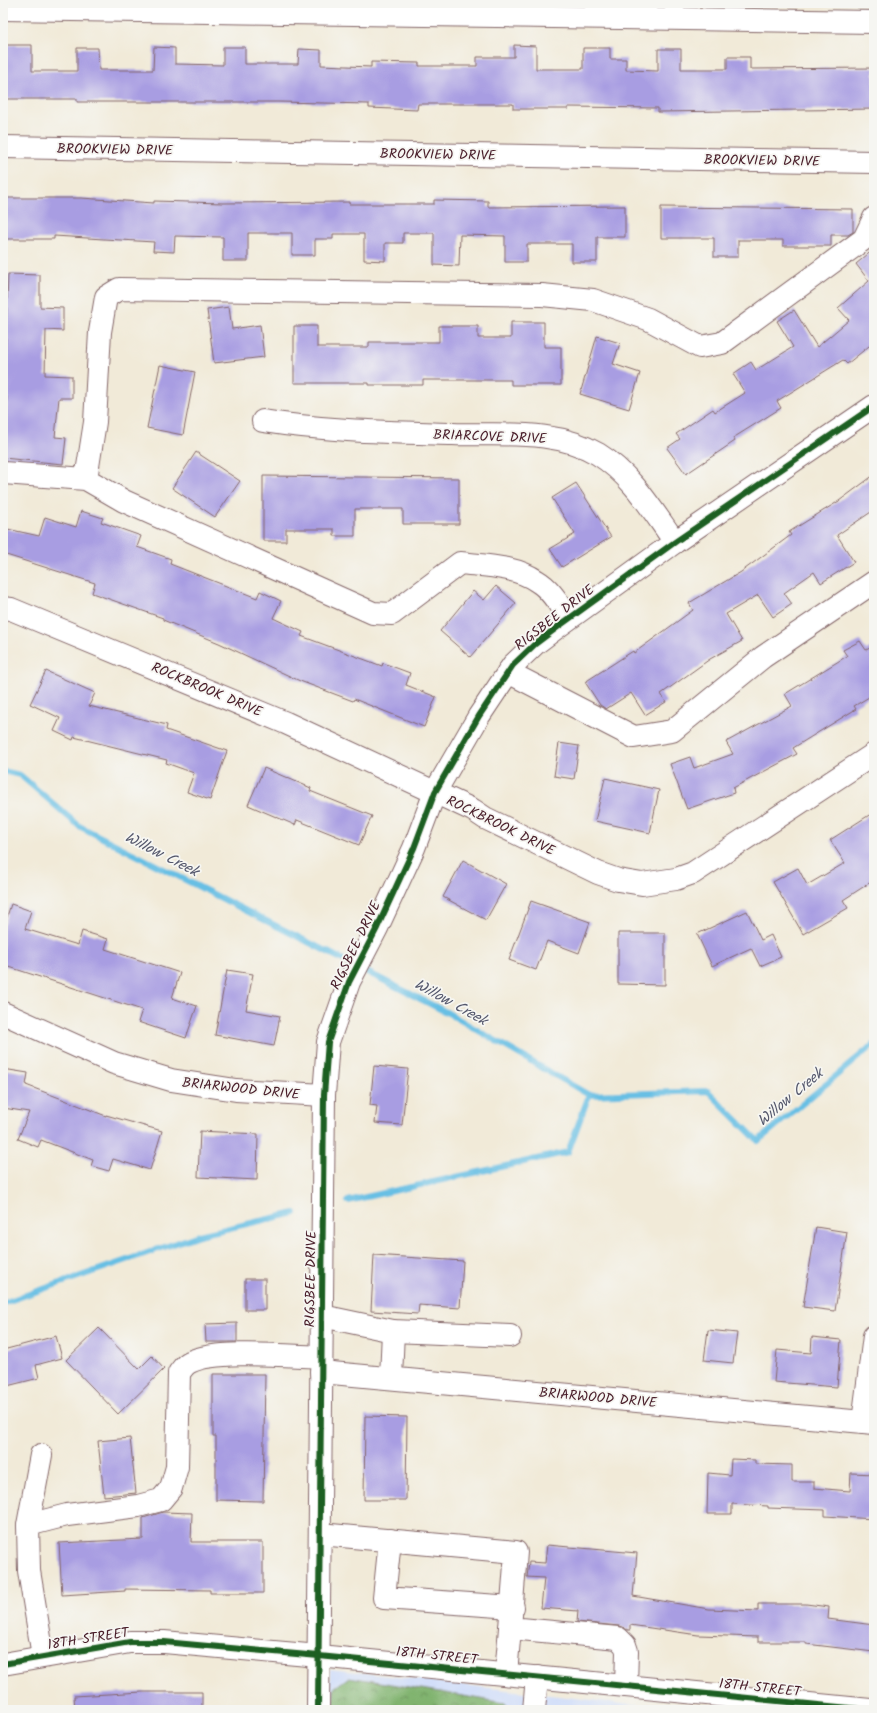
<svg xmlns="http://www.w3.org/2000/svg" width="877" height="1713" viewBox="0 0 877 1713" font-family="Kalam,sans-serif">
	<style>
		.built { fill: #cddbfa }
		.forest { fill: url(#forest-crowns); stroke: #65694c }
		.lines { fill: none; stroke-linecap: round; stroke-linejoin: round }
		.stream { stroke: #67bfe4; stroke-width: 6 }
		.building { fill: #a89de2 }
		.minor-casing { stroke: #846668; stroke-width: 24 }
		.minor { stroke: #fff; stroke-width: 22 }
		.cycleway-casing { stroke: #f6f6f2; stroke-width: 8 }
		.cycleway { stroke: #1b5e20; stroke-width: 6 }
		.labels { text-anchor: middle; stroke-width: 3.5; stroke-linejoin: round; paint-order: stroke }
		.street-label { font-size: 14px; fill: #4a1f2b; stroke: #f6f6f2 }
		.water-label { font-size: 15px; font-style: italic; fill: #54576c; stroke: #f6f6f2 }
	</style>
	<defs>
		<pattern id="forest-crowns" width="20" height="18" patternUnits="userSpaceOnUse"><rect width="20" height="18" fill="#80b36e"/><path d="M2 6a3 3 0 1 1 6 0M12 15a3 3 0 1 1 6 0" fill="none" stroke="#6b915b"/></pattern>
	</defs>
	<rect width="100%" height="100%" fill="#f6f6f2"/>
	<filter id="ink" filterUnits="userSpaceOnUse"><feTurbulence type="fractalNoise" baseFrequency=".025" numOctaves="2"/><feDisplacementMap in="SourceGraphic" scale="8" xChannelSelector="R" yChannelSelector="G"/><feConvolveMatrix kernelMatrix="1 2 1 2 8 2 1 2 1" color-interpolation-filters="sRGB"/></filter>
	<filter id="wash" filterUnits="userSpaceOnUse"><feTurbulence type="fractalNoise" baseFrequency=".012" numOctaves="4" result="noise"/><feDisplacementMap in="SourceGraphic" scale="16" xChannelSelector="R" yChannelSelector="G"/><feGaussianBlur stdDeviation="0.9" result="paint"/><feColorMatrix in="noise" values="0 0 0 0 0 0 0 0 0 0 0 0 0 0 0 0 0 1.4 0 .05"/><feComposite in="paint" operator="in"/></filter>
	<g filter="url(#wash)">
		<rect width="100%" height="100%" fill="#f1ead8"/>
		<!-- built -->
		<polygon class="built" points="330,1669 675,1710 330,1710"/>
		<!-- forest -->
		<polygon class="forest" points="349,1677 505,1703 510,1710 334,1710 334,1688"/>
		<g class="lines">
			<!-- stream -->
			<g class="stream">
				<polyline points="3,771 20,775 79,826 448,1013 589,1095 708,1091 758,1141 874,1044"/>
				<polyline points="348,1201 568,1152 589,1095"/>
				<polyline points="3,1303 199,1235 295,1213"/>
			</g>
		</g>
		<g id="blocks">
			<!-- building -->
			<g class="building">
				<polygon points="3,45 32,45 32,71 77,71 77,48 98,48 99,70 153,70 154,47 175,48 175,64 223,65 223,47 245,47 245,64 298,64 299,49 321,50 321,65 371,67 371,62 419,63 419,66 477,66 477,57 514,57 514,45 536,46 536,69 583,69 583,48 610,48 610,59 626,59 626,70 658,71 658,49 681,49 681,69 727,69 727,57 750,57 750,69 874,68 874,109 658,112 658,108 568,107 568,109 513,109 513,104 418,104 417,110 369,108 369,104 279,102 77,102 77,99 3,99"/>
				<polygon points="3,198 81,198 154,203 154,201 223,203 349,202 349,204 434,204 434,200 488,201 488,207 625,206 625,237 597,237 597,262 572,262 572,244 527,244 527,262 505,262 505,236 460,235 459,266 434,265 434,233 403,233 403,243 385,243 385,261 364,260 364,234 333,234 333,239 315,239 315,255 292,255 292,233 248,233 248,261 223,261 223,237 175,236 174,252 153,251 154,242 54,236 54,239 3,239"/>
				<polygon points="661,207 853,209 853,232 848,235 831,235 831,246 783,246 783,240 738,240 738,257 714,257 714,238 661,238"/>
				<polygon points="874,249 874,342 847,364 843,360 777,401 781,408 733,438 735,441 686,474 667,448 680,439 676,434 713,409 715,412 745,393 733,374 751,362 756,370 793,347 777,321 794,310 817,347 849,320 838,308 869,281 856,264"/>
				<polygon points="8,274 40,275 40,307 63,308 63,331 46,330 45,375 72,376 72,398 59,398 55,437 66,438 63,464 3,458 7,397 4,397"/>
				<polygon points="229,307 232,329 260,325 264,357 214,363 207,310"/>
				<polygon points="511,322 544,322 544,347 561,347 561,385 511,385 511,380 423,380 423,385 369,385 369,383 294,383 294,326 317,326 317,347 369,347 369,342 439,342 439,326 478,326 478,338 511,338"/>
				<polygon points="597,336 620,343 613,364 640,373 629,409 580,394"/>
				<polygon points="160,365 195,372 183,435 147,428"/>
				<polygon points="196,452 240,481 215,517 172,488"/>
				<polygon points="874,475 874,510 837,535 854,562 821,583 814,572 784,593 792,604 773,617 758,595 726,614 742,641 710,659 661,694 666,702 645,715 631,693 606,709 600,705 585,682 633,651 634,653 693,610 689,603 741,572 791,535 789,532 839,501"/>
				<polygon points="263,476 459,478 459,524 403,524 403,509 355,509 355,536 334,536 334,529 286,529 286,541 263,541"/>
				<polygon points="576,483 611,537 562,567 550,549 575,534 552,498"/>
				<polygon points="81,511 103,518 101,522 141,536 137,547 171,559 170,564 257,598 260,591 281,601 273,618 303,632 301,636 382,666 383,663 410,673 406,685 436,697 424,727 354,699 353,701 300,681 219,643 163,620 163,618 92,593 95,583 3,554 3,528 39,536 45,517 76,527"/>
				<polygon points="496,586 516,603 470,657 440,631 473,591 484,600"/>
				<polygon points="860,641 866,650 874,646 874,694 854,706 856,709 793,748 797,754 733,788 734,793 687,809 670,764 690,757 694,768 733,754 726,742 792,706 785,694 847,656 843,650"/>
				<polygon points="46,671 95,693 89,706 167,725 166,730 227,751 210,800 187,792 194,773 166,763 167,760 74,737 73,740 54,731 60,718 30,704"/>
				<polygon points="559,743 579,746 574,779 554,776"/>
				<polygon points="264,768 311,788 310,791 372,816 359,845 297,820 295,825 248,805"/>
				<polygon points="605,778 659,790 650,833 595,821"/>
				<polygon points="874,812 874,880 843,900 848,908 803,934 773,882 798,868 807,885 845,863 830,840"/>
				<polygon points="463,860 506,884 486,920 443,897"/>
				<polygon points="531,901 590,922 579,953 547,941 536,970 509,960"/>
				<polygon points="11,904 31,911 25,929 78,945 82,931 108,939 105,949 180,973 172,998 197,1006 186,1038 138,1022 142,1010 3,965 3,929"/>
				<polygon points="747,911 761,940 771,935 781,957 760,966 751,948 712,966 697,934"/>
				<polygon points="618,933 665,933 665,985 618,984"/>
				<polygon points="227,970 253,974 246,1010 280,1016 274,1046 215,1035"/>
				<polygon points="374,1066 408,1069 402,1125 375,1123 377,1106 370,1105"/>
				<polygon points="3,1069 28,1073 26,1085 106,1116 106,1115 162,1131 150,1170 113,1159 109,1171 91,1166 93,1160 41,1140 38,1147 18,1139 29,1112 3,1108"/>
				<polygon points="200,1131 258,1134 257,1180 198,1177"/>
				<polygon points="816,1227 847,1232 835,1311 803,1307"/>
				<polygon points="374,1255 463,1261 460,1308 419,1305 418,1314 371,1311"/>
				<rect x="245" y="1279" width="20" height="31"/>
				<polygon points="237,1323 237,1342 206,1342 205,1324"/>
				<polygon points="99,1328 139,1369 152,1356 164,1369 118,1414 66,1360"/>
				<polygon points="708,1330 737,1333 733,1363 704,1360"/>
				<polygon points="56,1336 62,1358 36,1365 39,1378 3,1387 3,1350"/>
				<polygon points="812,1337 841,1340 837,1387 774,1382 777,1350 811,1353"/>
				<polygon points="213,1374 265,1374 263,1501 216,1500 216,1436 213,1436"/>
				<polygon points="365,1416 407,1417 406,1500 364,1500"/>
				<polygon points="130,1438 136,1493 104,1496 98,1441"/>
				<polygon points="731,1459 755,1460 755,1464 792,1465 792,1482 814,1482 814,1488 850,1491 851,1473 874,1474 874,1519 825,1516 825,1510 768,1508 768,1506 732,1504 732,1514 707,1514 708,1473 730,1475"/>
				<polygon points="163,1512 192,1513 191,1542 263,1542 263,1593 210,1593 210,1590 125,1589 125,1591 62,1595 59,1543 143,1539 143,1518"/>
				<polygon points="547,1545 637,1553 633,1596 709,1609 758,1611 758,1604 806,1604 829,1607 828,1619 874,1625 874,1652 806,1644 806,1642 758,1642 758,1637 698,1635 630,1625 630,1630 628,1630 619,1626 577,1622 578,1611 541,1608 544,1578 527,1577 529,1562 545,1563"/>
				<polygon points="142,1692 202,1692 202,1710 75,1710 74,1696"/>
			</g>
		</g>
	</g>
	<g filter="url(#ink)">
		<use href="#blocks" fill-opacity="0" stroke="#846668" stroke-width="1"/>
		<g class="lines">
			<!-- minor casing -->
			<g class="minor-casing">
				<g id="minor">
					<path d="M3,9C293,11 584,19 874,22"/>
					<polyline points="3,147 874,162"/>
					<path d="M263,421C325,431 390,432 453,434C501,436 555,428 598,454C632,475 652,510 675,542"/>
					<path d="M3,473L86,479L124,501L373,613L392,614L460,563C486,566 515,566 537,581C551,589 560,606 569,618"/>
					<polyline points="86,479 95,422 100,332 106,297 119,289 542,295 593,300 648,319 700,347 722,343 864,239 874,218"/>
					<polyline points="3,608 11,609 286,723 473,810 485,818 598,873 618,880 642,884 676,879 693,873 874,754"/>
					<polyline points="508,672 634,737 672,731 763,657 874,582"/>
					<polyline points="3,1013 114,1063 171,1080 236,1090 324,1095"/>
					<polyline points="322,1316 393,1331 510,1336"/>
					<polyline points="321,1372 874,1423"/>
					<polyline points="391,1378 393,1331"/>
					<polyline points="863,1422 874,1336"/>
					<polyline points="41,1455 28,1525 29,1571 43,1656"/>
					<path d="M28,1525L67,1515L138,1506L161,1500L171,1488L177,1467L179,1373C182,1369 185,1364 190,1362C216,1349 290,1356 321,1357"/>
					<polyline points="320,1534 516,1552 510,1628 618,1638 625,1645 627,1651 626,1686"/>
					<polyline points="390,1540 384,1598 513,1607"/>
					<polyline points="3,1664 130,1642 164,1642 319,1656 870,1710"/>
					<polyline points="506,1674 510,1628"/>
					<polyline points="318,1710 324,1095 328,1042 349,982 377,928 414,848 435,792 479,716 513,665 535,644 559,626 675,542 874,406"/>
					<polyline points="534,1710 537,1677"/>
				</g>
			</g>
			<!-- minor -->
			<use href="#minor" class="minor"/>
			<!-- cycleway casing -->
			<g class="cycleway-casing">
				<g id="cycleway">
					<polyline points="3,1664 130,1642 164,1642 319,1656 870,1710"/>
					<polyline points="318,1710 324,1095 328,1042 349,982 377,928 414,848 435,792 479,716 513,665 535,644 559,626 675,542 874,406"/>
				</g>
			</g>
			<!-- cycleway -->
			<use href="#cycleway" class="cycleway"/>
		</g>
	</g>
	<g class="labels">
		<!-- street labels -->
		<g class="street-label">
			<text transform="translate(115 149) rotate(1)" y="5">BROOKVIEW DRIVE</text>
			<text transform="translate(438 154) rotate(1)" y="5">BROOKVIEW DRIVE</text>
			<text transform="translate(762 160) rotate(1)" y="5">BROOKVIEW DRIVE</text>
			<text transform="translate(490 436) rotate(2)" y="5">BRIARCOVE DRIVE</text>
			<text transform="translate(554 617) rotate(-38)" y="5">RIGSBEE DRIVE</text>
			<text transform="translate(207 689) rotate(23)" y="5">ROCKBROOK DRIVE</text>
			<text transform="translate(501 825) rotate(26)" y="5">ROCKBROOK DRIVE</text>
			<text transform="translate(355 945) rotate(-64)" y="5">RIGSBEE DRIVE</text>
			<text transform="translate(241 1088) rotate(6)" y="5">BRIARWOOD DRIVE</text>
			<text transform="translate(310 1279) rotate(-89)" y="5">RIGSBEE DRIVE</text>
			<text transform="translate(598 1397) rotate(5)" y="5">BRIARWOOD DRIVE</text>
			<text transform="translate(88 1638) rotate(-9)" y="5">18TH STREET</text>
			<text transform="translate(437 1655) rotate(6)" y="5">18TH STREET</text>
			<text transform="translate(760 1687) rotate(6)" y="5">18TH STREET</text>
		</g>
		<!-- water labels -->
		<g class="water-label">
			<text transform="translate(162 854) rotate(27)" y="5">Willow Creek</text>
			<text transform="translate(451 1002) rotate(29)" y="5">Willow Creek</text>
			<text transform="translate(790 1097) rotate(-40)" y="5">Willow Creek</text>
		</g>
	</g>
	<!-- margin -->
	<rect width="877" height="1713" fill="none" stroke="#f6f6f2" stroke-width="16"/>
</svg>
